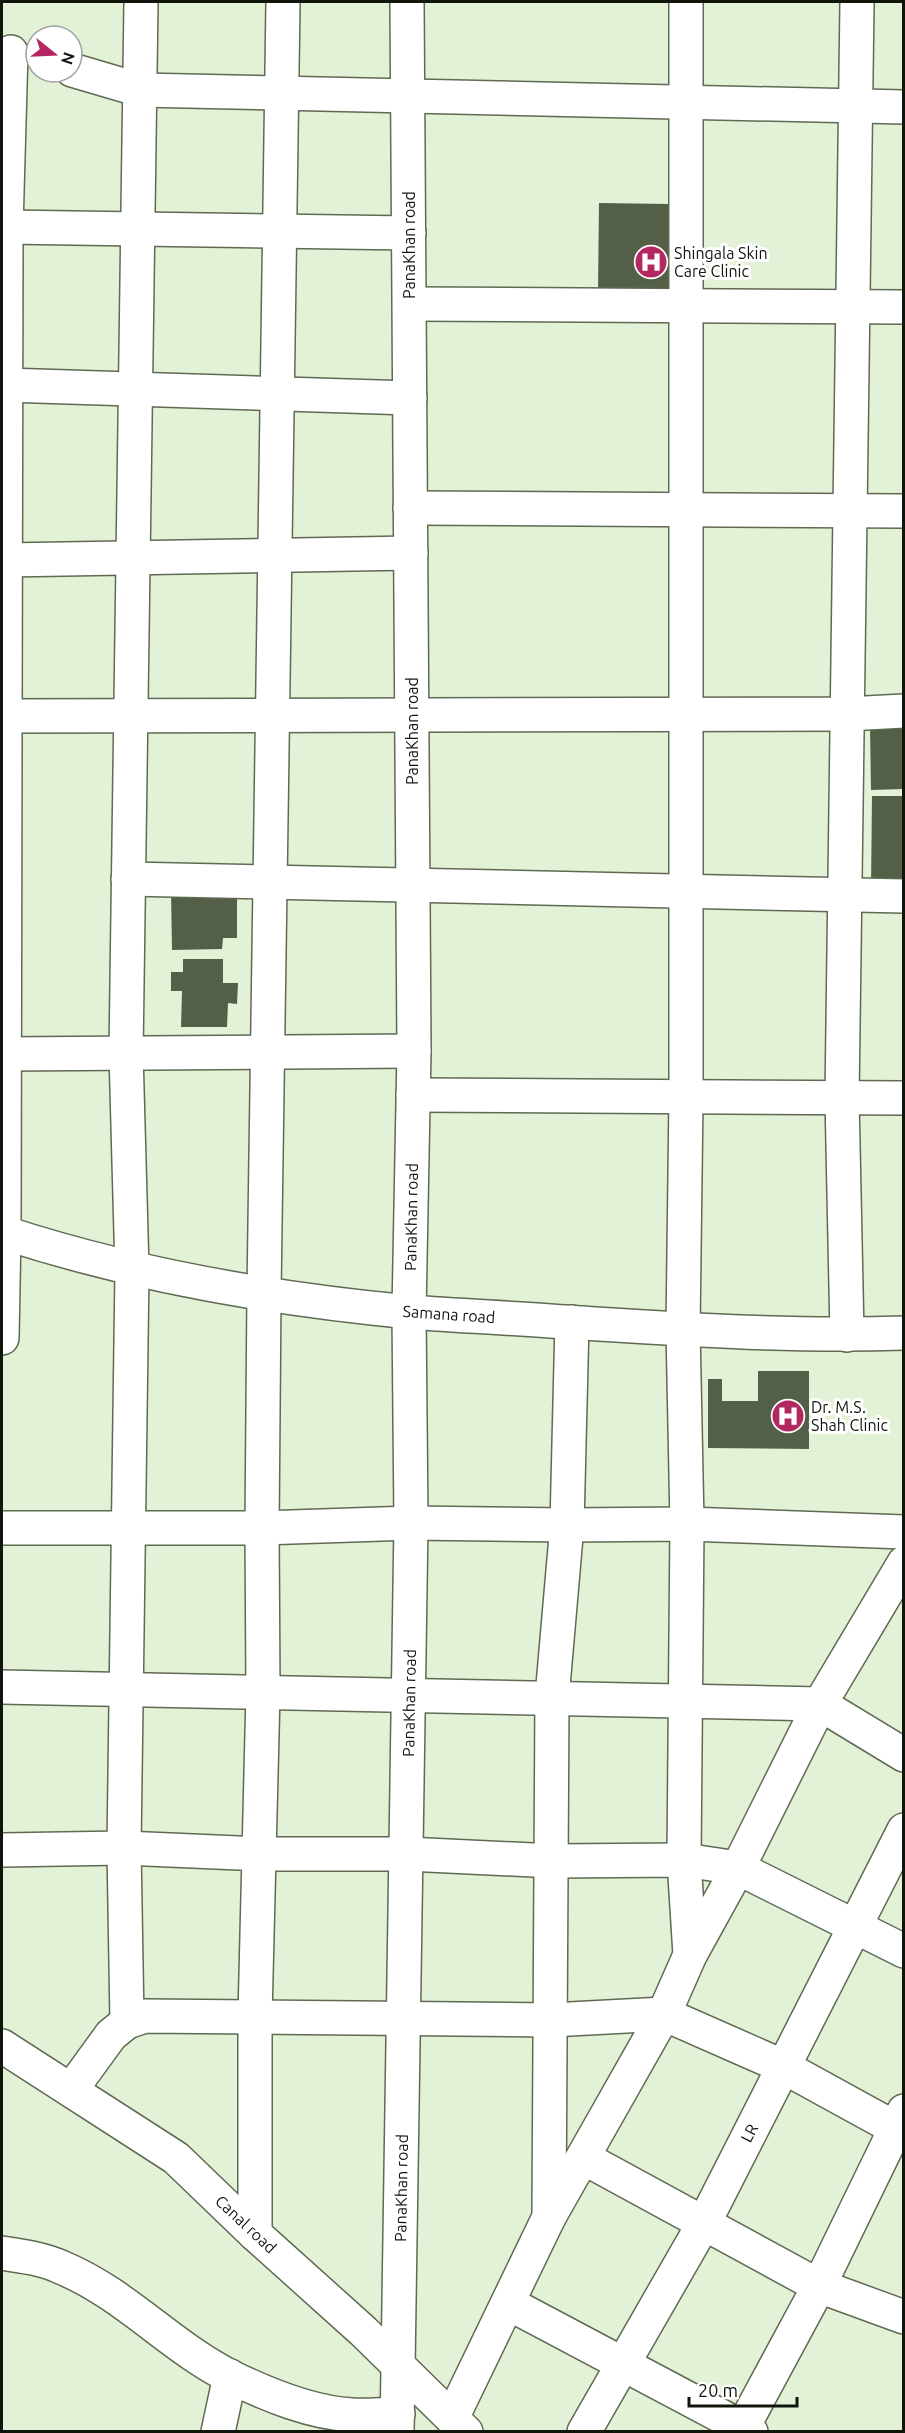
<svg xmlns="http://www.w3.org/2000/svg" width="905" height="2433" viewBox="0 0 905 2433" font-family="Ubuntu,sans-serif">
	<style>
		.building { fill: #545f48 }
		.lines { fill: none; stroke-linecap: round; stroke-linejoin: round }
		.minor-casing { stroke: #5f6a53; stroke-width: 36 }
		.major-casing { stroke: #5f6a53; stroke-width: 36 }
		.minor { stroke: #fff; stroke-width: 33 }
		.major { stroke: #fff; stroke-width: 33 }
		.labels { text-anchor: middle; stroke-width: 6; stroke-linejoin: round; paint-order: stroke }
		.street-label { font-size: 16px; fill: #11160d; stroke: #fff }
		.poi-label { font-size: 16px; fill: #11160d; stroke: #fff; text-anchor: start }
	</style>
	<rect width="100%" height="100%" fill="#e3f1d7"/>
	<!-- building -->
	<g class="building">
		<polygon points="599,203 670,204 668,292 598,291"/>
		<polygon points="870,724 904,724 904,789 871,790"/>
		<polygon points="872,796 904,796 904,888 871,888"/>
		<polygon points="171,891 237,891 237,938 223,938 222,949 172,950"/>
		<polygon points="183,959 223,959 223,983 238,983 237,1004 228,1003 227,1027 181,1027 182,991 171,991 171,972 183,972"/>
		<polygon points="758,1371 809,1371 809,1449 708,1448 708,1379 722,1379 722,1401 758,1401"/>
	</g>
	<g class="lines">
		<!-- minor casing -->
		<g class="minor-casing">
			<g id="minor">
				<polyline points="686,2 686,1098 683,1329 687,1524 684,1860 690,1955"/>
				<polyline points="72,70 140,90 904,107"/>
				<polyline points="6,227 409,233"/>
				<polyline points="410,304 904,307"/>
				<polyline points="6,385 410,398"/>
				<polyline points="410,508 904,511"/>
				<polyline points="5,560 411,553"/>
				<polyline points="4,716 847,714 904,711"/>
				<polyline points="128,879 904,896"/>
				<polyline points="3,1054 414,1051"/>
				<polyline points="413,1095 904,1098"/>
				<polyline points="847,1335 842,1098 857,2"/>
				<polyline points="2,1338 4,1233 6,227 11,52"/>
				<polyline points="2,1528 262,1528 411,1523 567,1525 687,1524 904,1532"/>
				<polyline points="2,1687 820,1704 904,1755"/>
				<polyline points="2,1850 124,1848 260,1854 407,1854 553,1861 684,1860 738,1868 904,1951"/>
				<polyline points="127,2022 124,1848 132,1270 126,1053 141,2"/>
				<polyline points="2,2046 176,2158 255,2234 363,2331 466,2432"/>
				<polyline points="71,2090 111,2035 127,2022 145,2016 551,2020 664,2014 782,2066 904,2133"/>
				<polyline points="584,2158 819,2286 904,2317"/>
				<polyline points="549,2217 552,1697 567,1525 572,1322"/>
				<polyline points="255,2234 255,2016 263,1693 262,1528 264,1293 283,2"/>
				<path d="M2,2253C23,2256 44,2259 63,2268C125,2294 171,2347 231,2377C268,2395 311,2413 352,2415C367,2416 383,2414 398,2414"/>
				<polyline points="508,2303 751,2432"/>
				<polyline points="452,2418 549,2217 664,2014 690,1955 738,1868 820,1704 904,1563"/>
				<polyline points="743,2427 819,2286 904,2111"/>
				<polyline points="218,2432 230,2376"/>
				<polyline points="397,2432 411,1523 409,1312 414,1051 407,2"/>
				<polyline points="584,2432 704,2223 904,1830"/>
			</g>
		</g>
		<!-- major casing -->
		<g class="major-casing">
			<path id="major" d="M2,1232C133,1275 272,1299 410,1312C461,1316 513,1318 565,1322C678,1329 791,1337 904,1333"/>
		</g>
		<!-- minor -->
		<use href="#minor" class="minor"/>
		<!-- major -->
		<use href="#major" class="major"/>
	</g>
	<!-- icons -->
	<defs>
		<g id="hospital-disc" transform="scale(1.725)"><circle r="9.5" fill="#b42862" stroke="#fff"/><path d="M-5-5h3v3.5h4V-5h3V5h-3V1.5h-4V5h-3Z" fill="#fff"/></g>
	</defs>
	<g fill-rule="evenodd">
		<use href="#hospital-disc" x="651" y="262"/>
		<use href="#hospital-disc" x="788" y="1416"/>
	</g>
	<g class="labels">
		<!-- street labels -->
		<g class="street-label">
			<text transform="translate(409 245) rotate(-90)" y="6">PanaKhan road</text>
			<text transform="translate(412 731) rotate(-90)" y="6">PanaKhan road</text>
			<text transform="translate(411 1217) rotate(-89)" y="6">PanaKhan road</text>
			<text transform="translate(449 1314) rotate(4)" y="6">Samana road</text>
			<text transform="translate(409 1703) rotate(-89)" y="6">PanaKhan road</text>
			<text transform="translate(749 2133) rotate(-63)" y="6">LR</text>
			<text transform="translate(401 2188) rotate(-89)" y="6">PanaKhan road</text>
			<text transform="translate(246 2224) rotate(43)" y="6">Canal road</text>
		</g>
		<!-- poi labels -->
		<g class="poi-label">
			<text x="674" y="259">Shingala Skin<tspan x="674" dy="18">Care Clinic</tspan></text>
			<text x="811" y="1413">Dr. M.S.<tspan x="811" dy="18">Shah Clinic</tspan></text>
		</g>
	</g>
	<!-- border -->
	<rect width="905" height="2433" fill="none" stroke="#11160d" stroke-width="6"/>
	<!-- north arrow -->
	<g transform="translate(54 54) rotate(108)"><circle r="28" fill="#ffffff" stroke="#a0a29e" stroke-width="1.5"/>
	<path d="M0-4.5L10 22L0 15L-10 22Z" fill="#b42862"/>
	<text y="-9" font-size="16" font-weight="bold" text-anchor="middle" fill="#11160d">N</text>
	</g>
	<!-- scale -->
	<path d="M689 2397v9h108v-9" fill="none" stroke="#11160d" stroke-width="3"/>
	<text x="698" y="2397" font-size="18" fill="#11160d" stroke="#ffffff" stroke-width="4.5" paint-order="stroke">20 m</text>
</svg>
